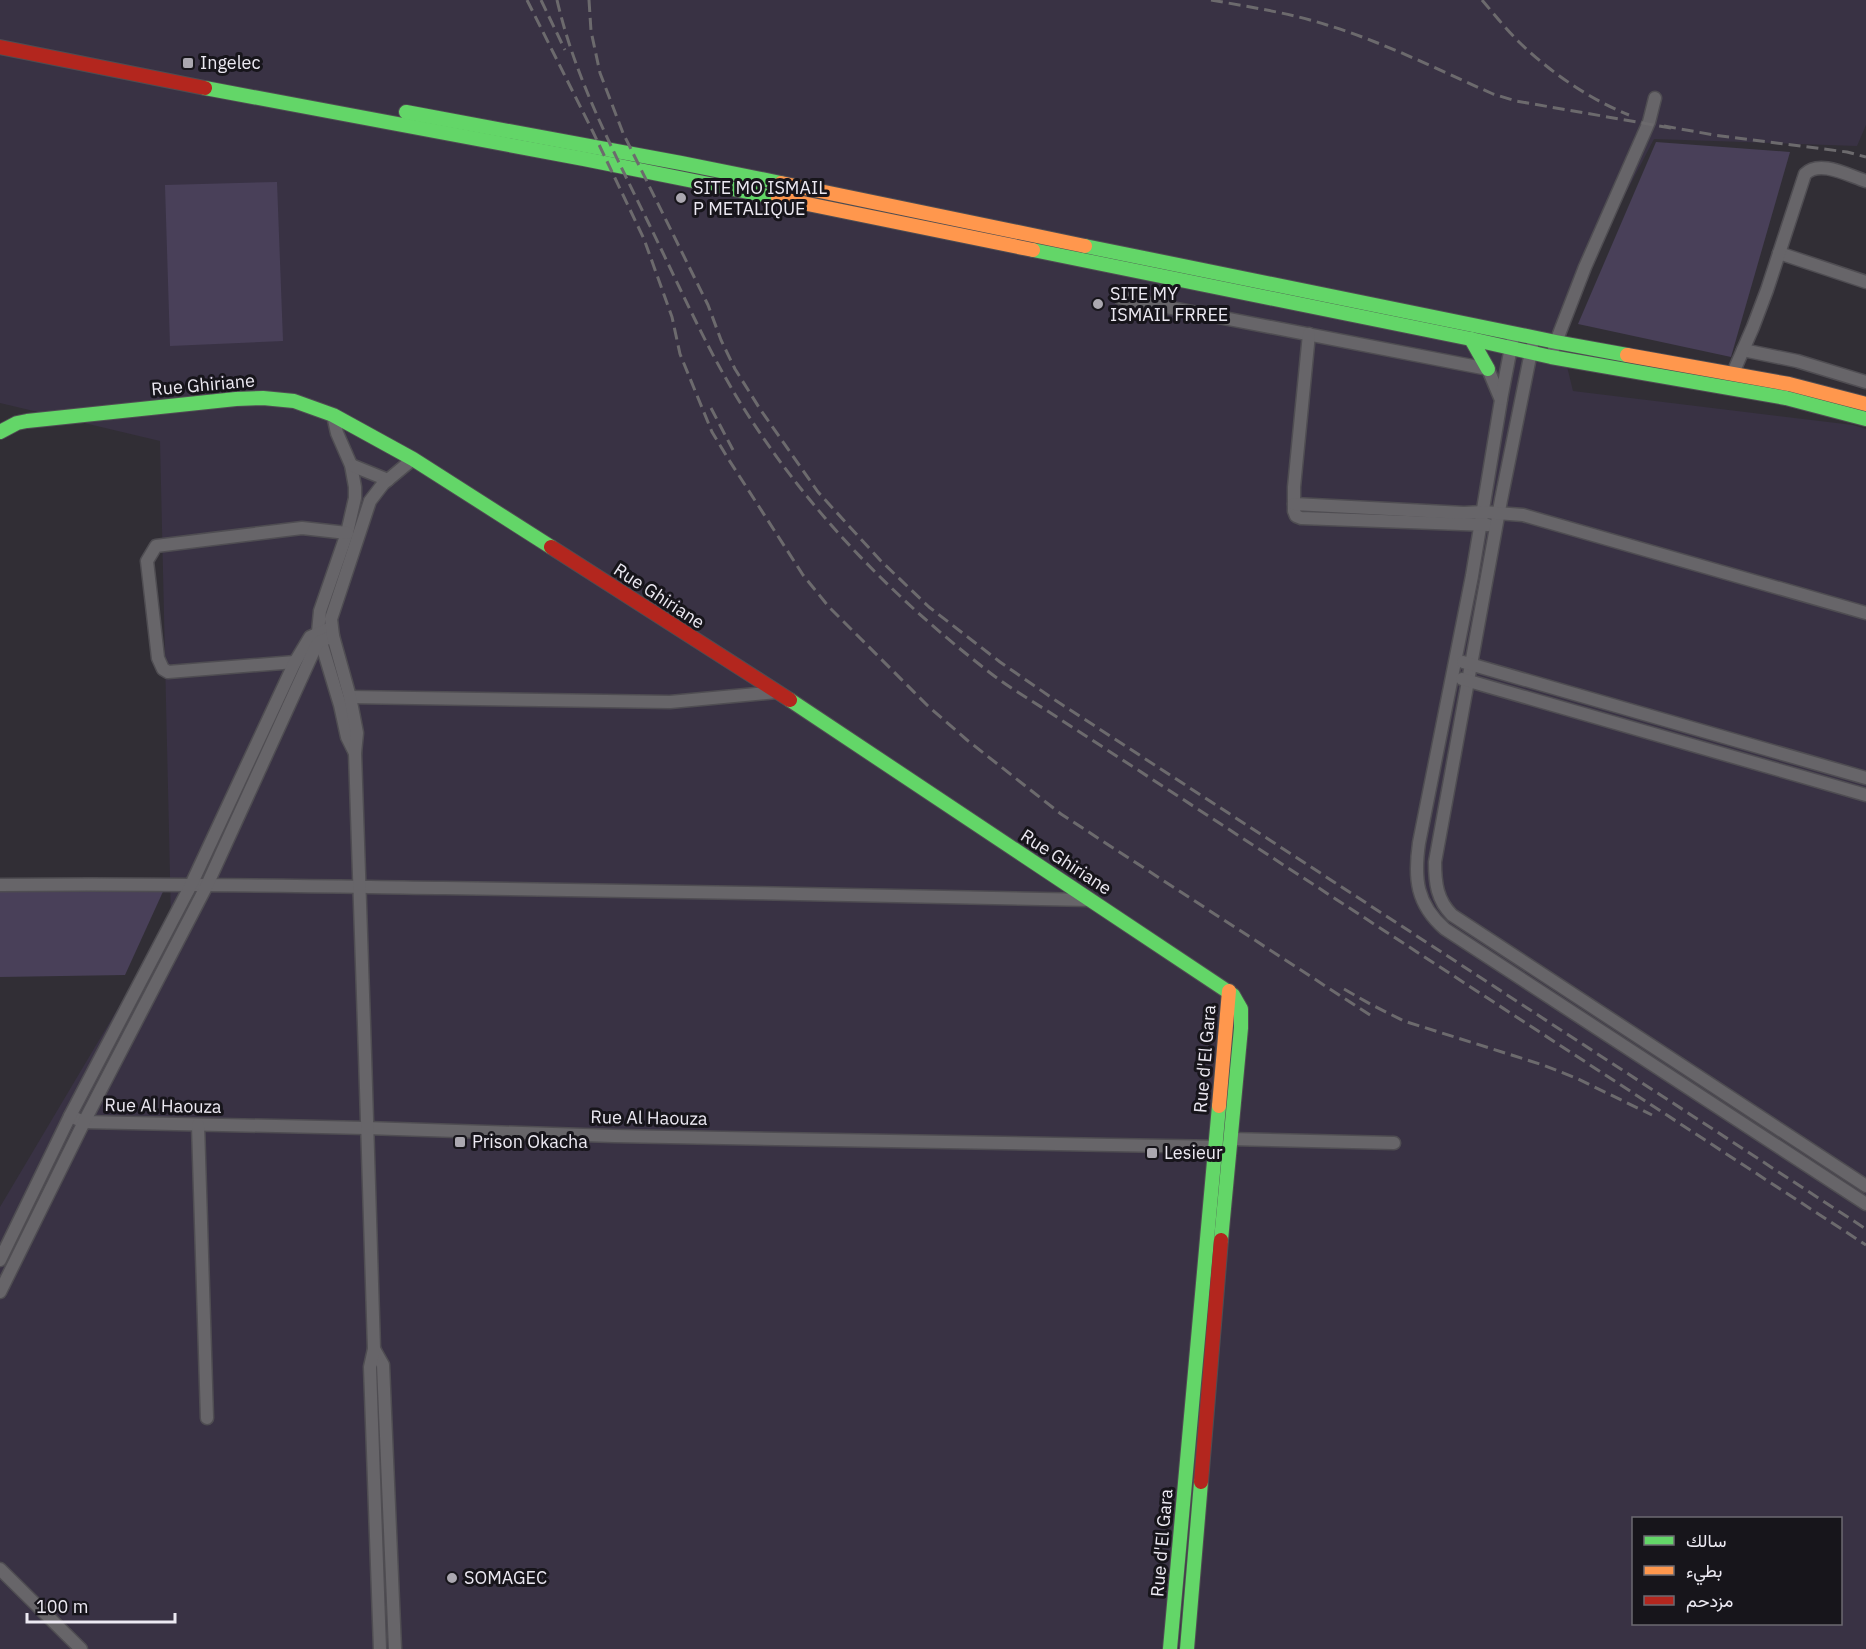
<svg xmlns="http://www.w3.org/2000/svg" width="1866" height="1649" viewBox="0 0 1866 1649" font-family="'IBM Plex Sans',Vazirmatn,sans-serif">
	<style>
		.built { fill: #393244; fill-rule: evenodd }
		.green { fill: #494059 }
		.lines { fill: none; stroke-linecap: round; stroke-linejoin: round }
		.street-casing { stroke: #4f4d52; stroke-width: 15 }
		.fast-casing { stroke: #4f4d52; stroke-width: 16 }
		.slow-casing { stroke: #4f4d52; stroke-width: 16 }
		.jam-casing { stroke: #4f4d52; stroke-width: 16 }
		.street { stroke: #676569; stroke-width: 12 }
		.fast { stroke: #63d668; stroke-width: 14 }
		.slow { stroke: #ff974d; stroke-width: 14 }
		.jam { stroke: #b3261e; stroke-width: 14 }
		.rail { stroke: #6c6a6d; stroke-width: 3; stroke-dasharray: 12 6; stroke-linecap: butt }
		.poi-dot { fill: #aba8b0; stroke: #17151b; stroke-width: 2 }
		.labels { text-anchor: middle; stroke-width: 6; stroke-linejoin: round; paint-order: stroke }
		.poi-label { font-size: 18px; fill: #ece9f2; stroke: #17151b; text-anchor: start }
		.street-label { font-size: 18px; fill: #ece9f2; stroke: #17151b }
	</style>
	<rect width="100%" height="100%" fill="#312e35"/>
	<!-- built -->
	<path class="built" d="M0,0H1866V125L1857,146L1654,139L1557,325L1573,391L1853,425L1866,429V1649H0V1207L171,919L160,441L0,403ZM1634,1518H1840V1624H1634Z"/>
	<!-- green -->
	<g class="green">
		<polygon points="1656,142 1790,152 1731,357 1578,324"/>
		<polygon points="277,182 283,341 170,346 165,185"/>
		<polygon points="166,885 125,975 0,977 0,886"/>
	</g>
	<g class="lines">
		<!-- street casing -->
		<g class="street-casing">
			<g id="street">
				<polyline points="1779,253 1866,282"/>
				<path d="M1120,298L1488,369L1501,400L1472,576L1419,843C1414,878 1416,904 1445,929L1866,1204"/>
				<polyline points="1309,334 1294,487 1294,511 1296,516 1301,518 1488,525"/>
				<path d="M1532,347L1501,500L1435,862C1435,883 1437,900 1452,915L1866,1186"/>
				<polyline points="1554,347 1585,267 1649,122 1655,98"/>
				<polyline points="1743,350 1797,361 1866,382"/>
				<path d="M1733,373L1753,327L1767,290L1805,174C1820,159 1849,176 1866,181"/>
				<polyline points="1501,399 1512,342"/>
				<polyline points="333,415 337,433 351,465 355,487 355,498 347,533 320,611 318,632 340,705 347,737 355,753"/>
				<polyline points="351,465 388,480"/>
				<polyline points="1294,504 1464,513 1483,512 1523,515 1866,613"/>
				<polyline points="295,662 168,672 163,669 158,658 147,561 156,546 302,528 347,533"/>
				<polyline points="1463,662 1866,778"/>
				<polyline points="1462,679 1866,795"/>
				<polyline points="350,697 670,702 777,692"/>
				<path d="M0,885C148,883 296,886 444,888C660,891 875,895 1091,900"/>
				<polyline points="70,1116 84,1122 366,1128 614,1136 1222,1147"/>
				<polyline points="198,1125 207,1418"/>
				<polyline points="1230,1139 1394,1143"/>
				<polyline points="0,1260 70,1116 191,885 295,662 310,637 331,628"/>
				<polyline points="0,1292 84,1122 207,885 316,646 319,642 333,636"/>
				<polyline points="374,1349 383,1365 395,1649"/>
				<polyline points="0,1569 81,1649"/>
				<path d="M380,1649L370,1367L374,1349C367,1150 363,952 355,753L357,733L350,697L333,636L331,619L370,501L383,484L413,459"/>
			</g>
		</g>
		<!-- fast casing -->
		<g class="fast-casing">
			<g id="fast">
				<polyline points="205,88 584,159 778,198"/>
				<polyline points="406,112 681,163 781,183"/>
				<polyline points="1085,246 1556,342 1627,355"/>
				<polyline points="1033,250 1471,339 1551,357 1786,398 1866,419"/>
				<polyline points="1471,339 1488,369"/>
				<polyline points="0,432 17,423 27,421 236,399 263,398 294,401 333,415 413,459 551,547"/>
				<polyline points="790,700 1233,995 1241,1009 1241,1028 1221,1240"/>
				<polyline points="1170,1649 1219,1106"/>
				<polyline points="1187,1649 1201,1482"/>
			</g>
		</g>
		<!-- slow casing -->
		<g class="slow-casing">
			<g id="slow">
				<polyline points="781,183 1085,246"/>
				<polyline points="778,198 1033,250"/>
				<polyline points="1627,355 1789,384 1866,404"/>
				<polyline points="1219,1106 1229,991"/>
			</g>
		</g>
		<!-- jam casing -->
		<g class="jam-casing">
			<g id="jam">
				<polyline points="0,47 205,88"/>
				<polyline points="551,547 790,700"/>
				<polyline points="1201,1482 1221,1240"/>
			</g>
		</g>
		<!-- street -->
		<use href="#street" class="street"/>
		<!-- fast -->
		<use href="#fast" class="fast"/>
		<!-- slow -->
		<use href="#slow" class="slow"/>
		<!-- jam -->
		<use href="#jam" class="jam"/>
		<!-- rail -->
		<g class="rail">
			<polyline points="527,0 593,132 644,239 672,317 680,354 712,432 729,460 803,575 829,607 928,706 967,740 1061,814 1373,1017"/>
			<polyline points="541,0 565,50"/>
			<path d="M557,0C575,78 613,150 648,222C680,287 709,355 748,415C814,517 894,598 989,672C1007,686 1027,698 1046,710L1866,1245"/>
			<polyline points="589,0 591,31 600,73 623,133 708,305 721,340 735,369 760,409 818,492 880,560 929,607 1000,662 1055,700 1866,1229"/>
			<path d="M1211,0C1250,7 1290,13 1327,25C1383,42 1439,70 1493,94L1516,101L1671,128"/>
			<path d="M1482,0C1494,14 1506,29 1519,42C1550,72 1589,99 1629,115"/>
			<polyline points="1664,126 1714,135 1847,152 1866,157"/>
			<polyline points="711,408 733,450"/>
			<polyline points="1344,989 1372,1005 1404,1021 1543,1065 1576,1078 1652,1115"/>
		</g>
	</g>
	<!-- markers -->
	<g class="poi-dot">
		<rect x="182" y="57" width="12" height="12" rx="3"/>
		<circle cx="681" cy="198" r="6"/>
		<circle cx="1098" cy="304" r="6"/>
		<rect x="454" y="1136" width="12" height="12" rx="3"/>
		<rect x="1146" y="1147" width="12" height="12" rx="3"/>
		<circle cx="452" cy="1578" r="6"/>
	</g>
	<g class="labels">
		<!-- poi labels -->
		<g class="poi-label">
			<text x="200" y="69">Ingelec</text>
			<text x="693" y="194">SITE MO ISMAIL<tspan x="693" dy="21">P METALIQUE</tspan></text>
			<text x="1110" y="300">SITE MY<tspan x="1110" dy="21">ISMAIL FRREE</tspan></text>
			<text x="472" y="1148">Prison Okacha</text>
			<text x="1164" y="1159">Lesieur</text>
			<text x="464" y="1584">SOMAGEC</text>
		</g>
		<!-- street labels -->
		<g class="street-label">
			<text transform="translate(203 385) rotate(-5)" y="6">Rue Ghiriane</text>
			<text transform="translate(659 596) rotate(33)" y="6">Rue Ghiriane</text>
			<text transform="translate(1066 862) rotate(33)" y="6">Rue Ghiriane</text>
			<text transform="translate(1205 1059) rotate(-85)" y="6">Rue d'El Gara</text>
			<text transform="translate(163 1106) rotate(1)" y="6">Rue Al Haouza</text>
			<text transform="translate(649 1118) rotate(1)" y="6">Rue Al Haouza</text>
			<text transform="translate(1162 1543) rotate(-85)" y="6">Rue d'El Gara</text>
		</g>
	</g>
	<!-- legend -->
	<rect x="1632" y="1517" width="210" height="108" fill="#17151b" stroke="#6c6a71" stroke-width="1.5"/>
	<rect x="1644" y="1536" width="30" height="9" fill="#63d668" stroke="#6c6a71" stroke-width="1.5"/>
	<text x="1686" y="1547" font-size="18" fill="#ece9f2">سالك</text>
	<rect x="1644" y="1566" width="30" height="9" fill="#ff974d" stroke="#6c6a71" stroke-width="1.5"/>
	<text x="1686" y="1577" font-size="18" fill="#ece9f2">بطيء</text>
	<rect x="1644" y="1596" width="30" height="9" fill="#b3261e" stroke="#6c6a71" stroke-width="1.5"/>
	<text x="1686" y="1607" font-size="18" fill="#ece9f2">مزدحم</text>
	<!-- scale -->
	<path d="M27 1613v9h148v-9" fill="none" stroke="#ece9f2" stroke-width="3"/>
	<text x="36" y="1613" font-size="18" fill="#ece9f2" stroke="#17151b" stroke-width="4.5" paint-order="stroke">100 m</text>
</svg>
